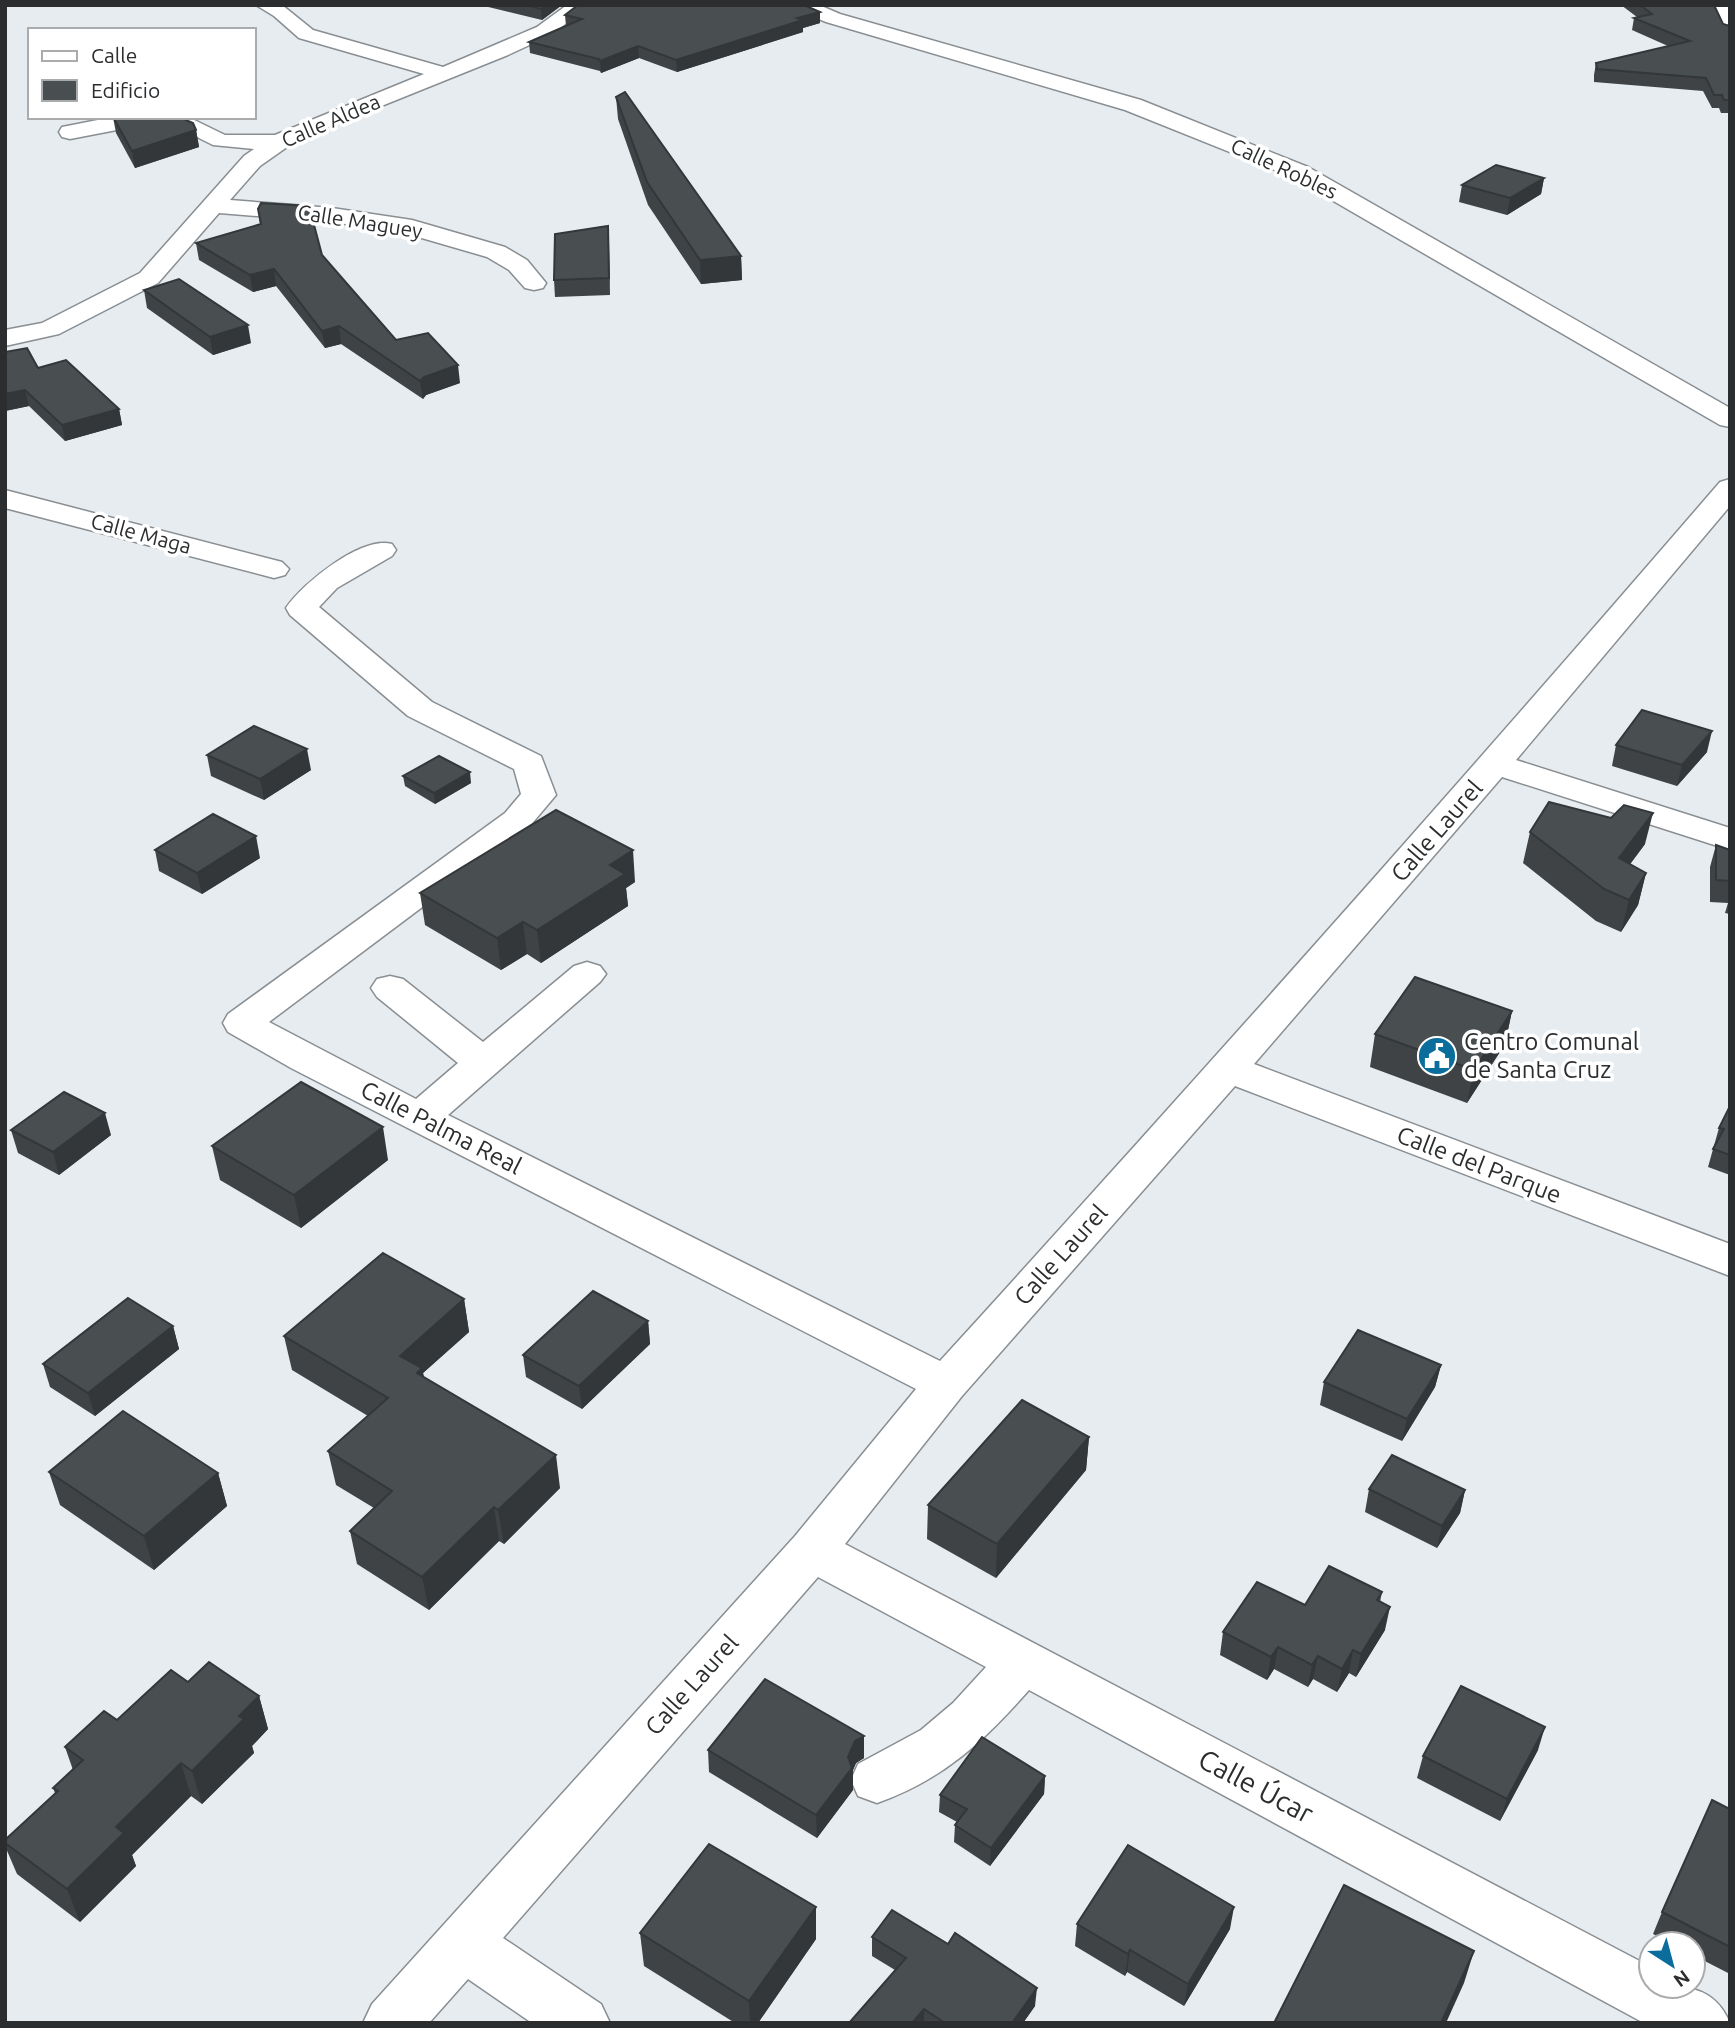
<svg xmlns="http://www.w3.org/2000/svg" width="1735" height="2028" viewBox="0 0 1735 2028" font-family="Ubuntu,sans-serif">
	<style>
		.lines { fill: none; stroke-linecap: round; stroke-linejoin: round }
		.street-casing { stroke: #898e92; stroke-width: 3 }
		.street { fill: #fff; fill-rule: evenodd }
		.wall { fill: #3f4346 }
		.shaded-wall { fill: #333739 }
		.building { fill: #494e51; stroke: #333739; stroke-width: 2 }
		.labels { text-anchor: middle; stroke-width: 7; stroke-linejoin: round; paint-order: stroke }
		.far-street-label { font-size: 21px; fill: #2b2d2f; stroke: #fff }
		.street-label { font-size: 24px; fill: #2b2d2f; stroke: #fff }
		.poi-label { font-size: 24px; fill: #2b2d2f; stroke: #fff; text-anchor: start }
		.near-street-label { font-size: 28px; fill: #2b2d2f; stroke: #fff }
	</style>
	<rect width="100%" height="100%" fill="#e6ecf0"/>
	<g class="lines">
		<!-- street casing -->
		<g class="street-casing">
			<g id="street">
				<polygon points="256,5 282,5 313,30 443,67 537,27 567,5 590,5 551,35 508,55 297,140 260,166 230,200 332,208 412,220 505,247 527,260 546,283 543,288 534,290 525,288 509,270 487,257 401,232 332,222 219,213 158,283 59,334 5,346 5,330 42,323 140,273 244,156 254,149 213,145 181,129 172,127 127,128 70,139 62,137 59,132 62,127 113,117 188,117 225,135 275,135 424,74 299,38 274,16"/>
				<polygon points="792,5 819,5 840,14 1141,100 1308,167 1730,408 1730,427 1720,425 1292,177 1125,110 826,22 795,9"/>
				<polygon points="1707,5 1727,5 1730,11 1730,37 1723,35"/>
				<path d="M1730,479V506L1516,760L1730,828V850L1502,777L1254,1064L1730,1244V1276L1235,1086L962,1396L845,1544L1651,1967V1986C1687,1986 1714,1986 1730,2023H1644L1029,1690C983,1742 944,1779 877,1803L858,1796L851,1780L858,1764L921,1730L953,1703L986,1667L818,1577L503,1938L601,2004L610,2023H532L468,1979L429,2023H363L372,2004L795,1536L916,1389L291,1068L228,1032L223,1023L228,1014L505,813L521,794L514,769L408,716L290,615L286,608C303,583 361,536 392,544L396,550L392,556L337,588L319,607L432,702L541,756L556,795L529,827L269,1022L416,1099L458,1063L377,997L371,988L377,979L390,976L403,979L483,1042L574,966L587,962L600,966L606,974L600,982L448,1115L940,1361C1204,1071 1464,779 1720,482Z"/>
				<polygon points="5,490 282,562 289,569 285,575 274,578 5,508"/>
			</g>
		</g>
		<!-- street -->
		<use href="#street" class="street"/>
	</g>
	<!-- wall -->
	<g class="wall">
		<polygon points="480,5 562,5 542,20"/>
		<polygon points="1621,5 1714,5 1723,24 1730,26 1730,113 1721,113 1719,108 1712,108 1703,91 1594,82 1594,75 1596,63 1668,46 1632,30 1634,18 1637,17"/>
		<polygon points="820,12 820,23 803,28 803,32 677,72 639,58 601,73 600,71 530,53 529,42 566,26 565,15"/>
		<polygon points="616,97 741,256 742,280 701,284 648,205 618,119"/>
		<polygon points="113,117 196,130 199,147 135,168 116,133"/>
		<polygon points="1544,178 1541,194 1507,215 1459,202 1462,185"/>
		<polygon points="258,209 322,255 396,340 460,383 426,395 423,399 341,344 325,348 276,286 253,292 199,260 196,243 260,224"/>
		<polygon points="608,226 610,295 555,297 554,280"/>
		<polygon points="144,290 251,343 213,355 147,308"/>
		<polygon points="5,352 119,409 122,425 65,441 29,406 5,411"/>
		<polygon points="1616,745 1707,752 1677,786 1612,766"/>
		<polygon points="207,755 311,770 264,800 211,776"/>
		<polygon points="403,776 471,783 435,804 405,786"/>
		<polygon points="1530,832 1645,844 1630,864 1646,873 1638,905 1621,932 1596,921 1523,863"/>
		<polygon points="1716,845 1730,850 1730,914 1725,913 1728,903 1710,902 1710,867"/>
		<polygon points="155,850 260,858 202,894 159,871"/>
		<polygon points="635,882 626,888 628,906 541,963 527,954 501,970 425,925 420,893"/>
		<polygon points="1512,1011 1505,1044 1467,1103 1370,1067 1375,1034"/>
		<polygon points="1730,1106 1730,1175 1708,1167 1719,1128"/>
		<polygon points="11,1130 111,1135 59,1175 18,1153"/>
		<polygon points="212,1146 388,1160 301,1228 220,1180"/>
		<polygon points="464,1299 469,1332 423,1373 424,1377 560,1488 504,1544 499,1541 429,1610 357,1564 350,1531 374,1508 336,1485 328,1451 368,1416 292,1370 284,1336"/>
		<polygon points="648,1321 650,1344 582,1409 526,1377 523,1355"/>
		<polygon points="173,1326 179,1349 95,1416 50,1387 43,1364"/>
		<polygon points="1441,1365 1435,1387 1402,1441 1320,1405 1324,1382"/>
		<polygon points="1089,1437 1086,1470 996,1578 927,1539 928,1505"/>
		<polygon points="49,1472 218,1473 227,1506 154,1570 60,1505"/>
		<polygon points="1369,1489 1465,1490 1460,1513 1437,1548 1365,1512"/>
		<polygon points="1382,1592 1380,1602 1385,1630 1356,1677 1349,1673 1337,1692 1313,1679 1308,1687 1274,1669 1267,1680 1220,1655 1223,1632 1305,1605"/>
		<polygon points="188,1682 259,1696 268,1729 252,1746 254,1753 202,1804 191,1796 132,1855 136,1866 80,1922 17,1874 5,1846 5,1840 55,1793 53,1788 73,1770 65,1747"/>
		<polygon points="708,1750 864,1758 856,1763 853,1770 853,1790 817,1838 709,1772"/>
		<polygon points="1538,1750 1500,1821 1417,1778 1423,1756"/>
		<polygon points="1045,1776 1044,1794 990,1866 954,1842 955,1825 957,1822 939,1812 940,1795"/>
		<polygon points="1730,1809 1730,1974 1693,1955 1693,1944 1673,1944 1653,1934 1662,1912"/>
		<polygon points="1077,1924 1230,1929 1184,2006 1127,1972 1125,1976 1075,1946"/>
		<polygon points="640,1933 816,1939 758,2023 735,2023 644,1966"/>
		<polygon points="872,1937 1035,2006 1023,2023 849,2023 895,1970 872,1956"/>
	</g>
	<!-- shaded-wall -->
	<g class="shaded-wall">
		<polygon points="546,5 562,5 542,20 541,9"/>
		<polygon points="820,12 820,23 803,28 803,32 677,72 676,60 797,18"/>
		<polygon points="638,46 639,58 601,73 600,61"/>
		<polygon points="196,130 199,147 135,168 132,151"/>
		<polygon points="1544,178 1541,194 1507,215 1510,198"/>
		<polygon points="608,226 609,243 610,295 609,278"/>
		<polygon points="741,256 742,280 701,284 700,260"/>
		<polygon points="274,269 276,286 253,292 250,275"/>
		<polygon points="248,325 251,343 213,355 210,337"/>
		<polygon points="339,326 341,344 325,348 322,331"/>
		<polygon points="458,365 460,383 426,395 423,399 420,381 424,377"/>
		<polygon points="25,390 29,406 5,411 5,394"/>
		<polygon points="119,409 122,425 65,441 62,425"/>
		<polygon points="1712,731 1707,752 1677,786 1682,765"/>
		<polygon points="307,749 311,770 264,800 260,779"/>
		<polygon points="470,772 471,783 435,804 434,793"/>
		<polygon points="1653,813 1645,844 1611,890 1619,858"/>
		<polygon points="256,836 260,858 202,894 197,873"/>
		<polygon points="633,850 635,882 626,888 628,906 541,963 537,930 610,865"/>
		<polygon points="1646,873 1638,905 1621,932 1629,900"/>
		<polygon points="523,922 527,954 501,970 497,938"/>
		<polygon points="1512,1011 1505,1044 1467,1103 1474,1070"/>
		<polygon points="105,1113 111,1135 59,1175 53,1152"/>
		<polygon points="383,1127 388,1160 301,1228 294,1195"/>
		<polygon points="464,1299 469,1332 423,1373 428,1402 400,1356"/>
		<polygon points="648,1321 650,1344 582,1409 579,1386"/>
		<polygon points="173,1326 179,1349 95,1416 88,1393"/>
		<polygon points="1441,1365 1435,1387 1402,1441 1407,1419"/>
		<polygon points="1089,1437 1086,1470 996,1578 997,1544"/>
		<polygon points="556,1455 560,1488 504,1544 498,1510"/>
		<polygon points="218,1473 227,1506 154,1570 144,1536"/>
		<polygon points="1465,1490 1460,1513 1437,1548 1442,1526"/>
		<polygon points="494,1507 499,1541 429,1610 422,1577"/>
		<polygon points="1390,1607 1385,1630 1356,1677 1361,1654"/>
		<polygon points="1278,1647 1274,1669 1267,1680 1271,1657"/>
		<polygon points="1353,1650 1349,1673 1337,1692 1342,1669"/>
		<polygon points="1318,1656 1313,1679 1308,1687 1312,1665"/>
		<polygon points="259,1696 268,1729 252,1746 254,1753 202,1804 192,1771 239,1716"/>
		<polygon points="1545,1727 1538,1750 1500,1821 1507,1799"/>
		<polygon points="864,1736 864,1758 856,1763 853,1770 853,1790 817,1838 816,1815 848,1757 855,1741"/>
		<polygon points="181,1763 191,1796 132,1855 136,1866 80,1922 67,1889 116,1827"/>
		<polygon points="1045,1776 1044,1794 990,1866 991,1848"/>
		<polygon points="816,1907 816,1939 758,2023 750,2023 749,2001"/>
		<polygon points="1234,1907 1230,1929 1184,2006 1188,1984"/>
		<polygon points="1130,1950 1127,1972 1125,1976 1128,1954"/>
		<polygon points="1474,1951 1464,1983 1446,2023 1441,2023"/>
		<polygon points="1037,1988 1035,2006 1023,2023 1012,2023"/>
		<polygon points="924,2009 924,2023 912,2023"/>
	</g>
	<!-- building -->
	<g class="building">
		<polygon points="526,5 546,5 541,9"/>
		<polygon points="578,5 804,5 820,12 797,18 803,20 676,60 638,46 600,61 599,59 529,42 582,19 565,15"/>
		<polygon points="1640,5 1714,5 1723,24 1730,26 1730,100 1724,100 1722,95 1714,95 1706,78 1597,69 1596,63 1690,41 1634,18 1652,14"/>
		<polygon points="625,92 741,256 700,260 647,182 616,97"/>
		<polygon points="113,117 179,117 193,123 196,130 132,151"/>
		<polygon points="1496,165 1544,178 1510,198 1462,185"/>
		<polygon points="261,203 309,206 322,255 396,340 428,333 458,365 424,377 420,381 339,326 322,331 274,269 250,275 196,243 261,224 258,209"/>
		<polygon points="608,226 609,278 554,280 555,234"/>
		<polygon points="179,279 248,325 210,337 144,290"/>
		<polygon points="27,348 38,368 66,360 119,409 62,425 25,390 5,394 5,352"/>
		<polygon points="1642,710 1712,731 1682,765 1616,745"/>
		<polygon points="254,726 307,749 260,779 207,755"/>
		<polygon points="439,756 470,772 434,793 403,776"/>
		<polygon points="1549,802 1611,818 1624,805 1653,813 1619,858 1646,873 1629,900 1604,889 1530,832"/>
		<polygon points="556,810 633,850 610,865 625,874 537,930 523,922 497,938 420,893"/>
		<polygon points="213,814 256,836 197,873 155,850"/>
		<polygon points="1716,845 1730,850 1730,881 1716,880"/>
		<polygon points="1415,977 1512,1011 1474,1070 1375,1034"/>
		<polygon points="301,1082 383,1127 294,1195 212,1146"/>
		<polygon points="64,1092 105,1113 53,1152 11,1130"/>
		<polygon points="1730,1106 1730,1155 1713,1149 1724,1129 1719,1128"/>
		<polygon points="383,1253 464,1299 400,1356 422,1368 417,1373 556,1455 498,1510 494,1507 422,1577 350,1531 392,1491 328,1451 388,1398 284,1336"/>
		<polygon points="593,1291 648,1321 579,1386 523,1355"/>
		<polygon points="128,1298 173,1326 88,1393 43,1364"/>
		<polygon points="1358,1330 1441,1365 1407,1419 1324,1382"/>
		<polygon points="1022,1400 1089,1437 997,1544 928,1505"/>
		<polygon points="123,1411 218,1473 144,1536 49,1472"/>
		<polygon points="1392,1455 1465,1490 1442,1526 1369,1489"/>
		<polygon points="1329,1566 1382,1592 1377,1600 1390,1607 1361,1654 1353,1650 1342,1669 1318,1656 1312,1665 1278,1647 1271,1657 1223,1632 1257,1582 1305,1605"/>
		<polygon points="209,1662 259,1696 239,1716 244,1719 192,1771 181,1763 116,1827 124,1833 67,1889 5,1843 5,1840 58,1791 53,1788 83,1760 65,1747 104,1711 117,1720 171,1670 188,1682"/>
		<polygon points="765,1679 864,1736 855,1741 848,1757 852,1768 816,1815 708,1750"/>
		<polygon points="1461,1686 1545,1727 1507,1799 1423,1756"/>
		<polygon points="982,1737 1045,1776 991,1848 955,1825 967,1809 940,1795"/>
		<polygon points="1712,1800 1730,1809 1730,1947 1662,1912"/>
		<polygon points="709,1844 816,1907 749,2001 640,1933"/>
		<polygon points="1128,1845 1234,1907 1188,1984 1130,1950 1128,1954 1077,1924"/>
		<polygon points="1344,1885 1474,1951 1441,2023 1274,2023"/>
		<polygon points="892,1910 948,1944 955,1933 1037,1988 1012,2023 945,2023 924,2009 912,2023 849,2023 906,1958 872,1937"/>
	</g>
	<!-- icons -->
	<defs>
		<g id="civic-disc" transform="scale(2.0125)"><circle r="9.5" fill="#0b6d9b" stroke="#fff"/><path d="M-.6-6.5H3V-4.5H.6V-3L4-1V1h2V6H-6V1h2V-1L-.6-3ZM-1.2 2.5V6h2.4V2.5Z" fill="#fff"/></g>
	</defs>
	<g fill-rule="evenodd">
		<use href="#civic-disc" x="1437" y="1056"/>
	</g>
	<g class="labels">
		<!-- far-street labels -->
		<g class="far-street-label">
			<text transform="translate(331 121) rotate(-23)" y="7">Calle Aldea</text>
			<text transform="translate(1284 169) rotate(25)" y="7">Calle Robles</text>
			<text transform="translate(360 222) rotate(9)" y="7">Calle Maguey</text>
			<text transform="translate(141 534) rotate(15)" y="7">Calle Maga</text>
		</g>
		<!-- street labels -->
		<g class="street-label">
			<text transform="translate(1437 831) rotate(-49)" y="8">Calle Laurel</text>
			<text transform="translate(441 1128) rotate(27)" y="8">Calle Palma Real</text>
			<text transform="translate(1479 1165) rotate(21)" y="8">Calle del Parque</text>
			<text transform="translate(1061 1255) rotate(-48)" y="8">Calle Laurel</text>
			<text transform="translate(692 1685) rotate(-48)" y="8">Calle Laurel</text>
		</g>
		<!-- poi labels -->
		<g class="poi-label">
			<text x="1464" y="1050">Centro Comunal<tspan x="1464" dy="28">de Santa Cruz</tspan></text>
		</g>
		<!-- near-street labels -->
		<g class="near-street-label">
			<text transform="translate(1256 1786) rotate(28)" y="10">Calle Úcar</text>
		</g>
	</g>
	<!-- border -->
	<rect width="1735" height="2028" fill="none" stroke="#2b2d2f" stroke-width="14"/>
	<!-- legend -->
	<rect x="28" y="28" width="228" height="91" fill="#ffffff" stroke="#aaabac" stroke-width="2"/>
	<rect x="42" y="51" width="35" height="10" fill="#ffffff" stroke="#aaabac" stroke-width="2"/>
	<text x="91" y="63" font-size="21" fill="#2b2d2f">Calle</text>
	<rect x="42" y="80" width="35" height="21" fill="#494e51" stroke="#aaabac" stroke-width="2"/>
	<text x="91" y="98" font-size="21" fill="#2b2d2f">Edificio</text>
	<!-- north arrow -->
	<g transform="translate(1672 1965) rotate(144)"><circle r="33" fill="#ffffff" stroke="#aaabac" stroke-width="2"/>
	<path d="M0-5L12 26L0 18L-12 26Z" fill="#0b6d9b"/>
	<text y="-10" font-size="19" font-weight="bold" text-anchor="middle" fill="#2b2d2f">N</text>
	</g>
</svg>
